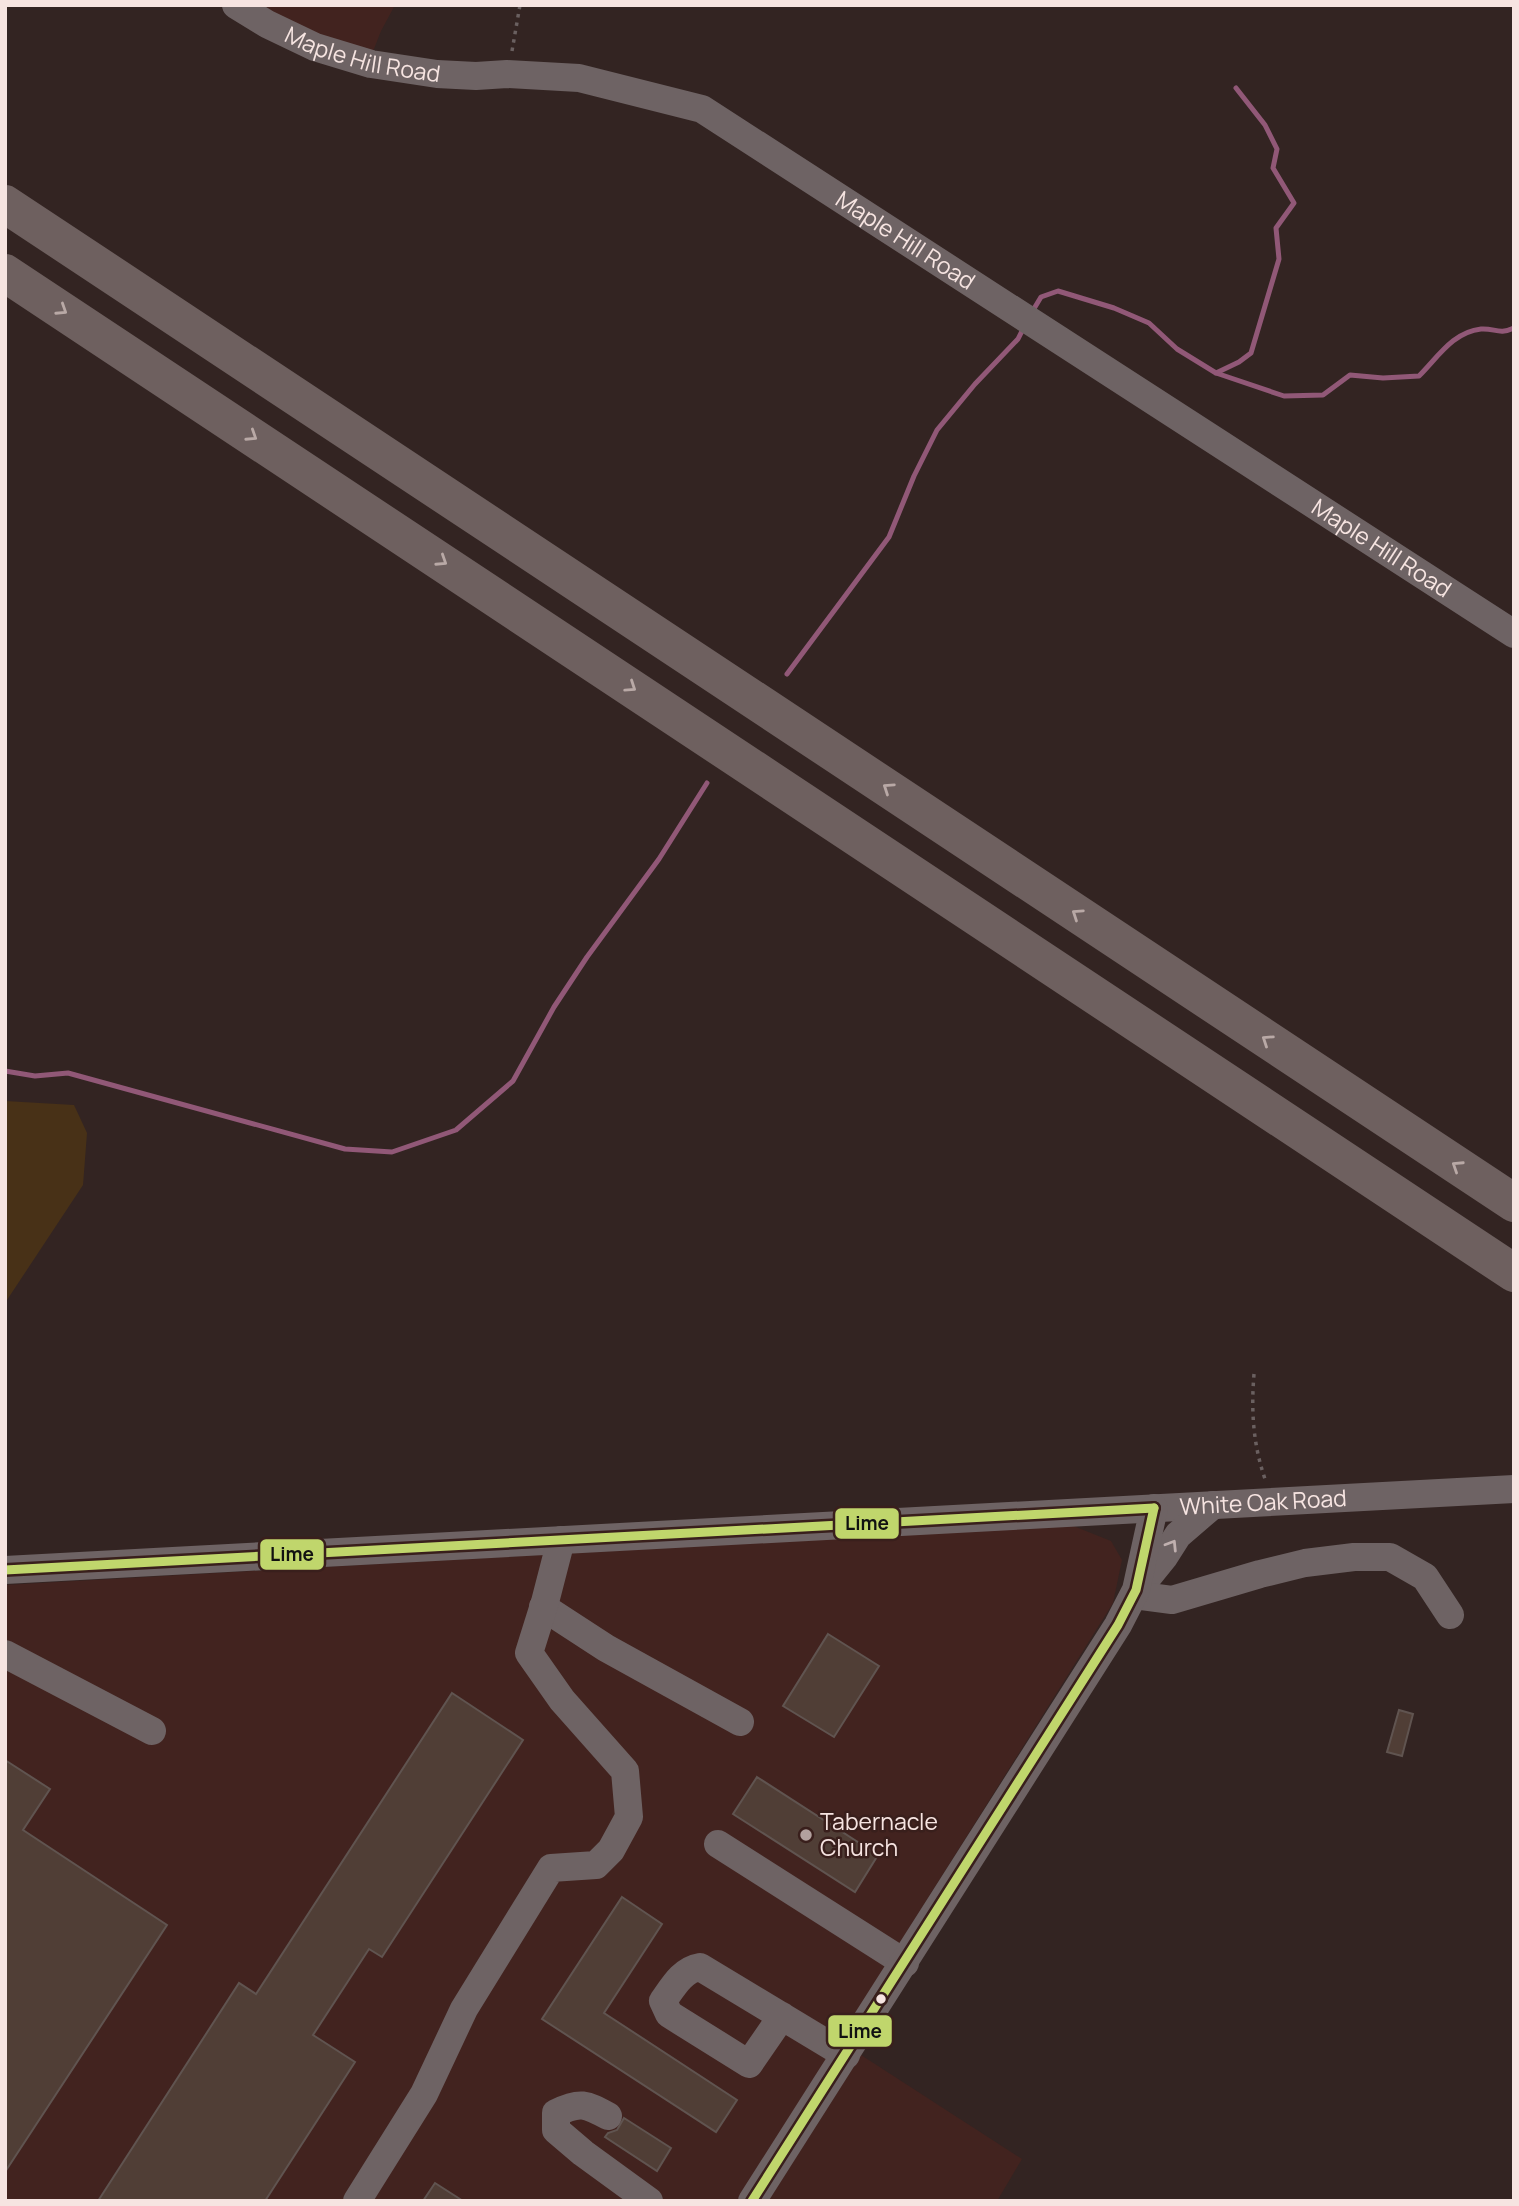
<svg xmlns="http://www.w3.org/2000/svg" width="1519" height="2206" viewBox="0 0 1519 2206" font-family="Manrope,sans-serif">
	<style>
		.built { fill: #42231f }
		.green { fill: #483117 }
		.lines { fill: none; stroke-linecap: round; stroke-linejoin: round }
		.stream { stroke: #915877; stroke-width: 5 }
		.building { fill: #503e36; stroke: #605450; stroke-width: 2 }
		.path { stroke: #6a6060; stroke-width: 3.5; stroke-dasharray: 3.5 5; stroke-linecap: butt }
		.minor { stroke: #6e6364; stroke-width: 28 }
		.highway { stroke: #6e605f; stroke-width: 38 }
		.bus-1-casing { stroke: #391f1c; stroke-width: 14 }
		.bus-1 { stroke: #c0d66c; stroke-width: 9 }
		.oneway { stroke: #b9a9a6 }
		.oneway2 { stroke: #c0b0af }
		.poi-dot { fill: #b2a19e; stroke: #391f1c; stroke-width: 2.5 }
		.bus-dot { fill: #f6e4e1; stroke: #391f1c; stroke-width: 2.5 }
		.labels { text-anchor: middle; stroke-width: 5; stroke-linejoin: round; paint-order: stroke }
		.street-label { font-size: 23px; fill: #f6e4e1; stroke: #391f1c }
		.poi-label { font-size: 23px; fill: #f6e4e1; stroke: #391f1c; text-anchor: start }
		.line-badge { stroke: #391f1c; stroke-width: 2.5 }
		.pale-badge-label { font-size: 19px; text-anchor: middle; font-weight: bold; fill: #111 }
	</style>
	<rect width="100%" height="100%" fill="#332422"/>
	<!-- built -->
	<g class="built">
		<polygon points="259,5 395,5 381,31 372,54 299,29"/>
		<polygon points="1071,1525 1111,1541 1122,1560 1113,1603 738,2201 5,2201 5,1585"/>
		<polygon points="861,2055 1022,2159 997,2201 768,2201"/>
	</g>
	<!-- green -->
	<polygon class="green" points="5,1101 74,1105 87,1133 83,1185 5,1303"/>
	<g class="lines">
		<!-- stream -->
		<g class="stream">
			<path d="M1032,312L1041,297L1058,291L1114,308L1149,323L1177,349L1216,373L1284,396L1323,395L1350,375L1383,378L1419,376C1438,357 1453,332 1481,329C1495,328 1499,335 1514,328"/>
			<polyline points="1216,373 1239,362 1251,353 1279,259 1276,228 1294,203 1273,168 1277,149 1265,125 1236,88"/>
			<polyline points="787,674 889,537 914,476 937,430 975,384 1018,339 1024,327"/>
			<polyline points="5,1071 35,1076 68,1073 345,1149 392,1152 456,1130 513,1081 554,1007 587,957 659,859 707,783"/>
		</g>
	</g>
	<!-- building -->
	<g class="building">
		<polygon points="828,1634 879,1666 834,1737 783,1706"/>
		<polygon points="452,1693 523,1740 382,1957 369,1949 313,2035 355,2062 265,2201 98,2201 239,1983 256,1994"/>
		<polygon points="1399,1710 1413,1714 1402,1756 1387,1752"/>
		<polygon points="5,1760 50,1789 23,1830 167,1925 5,2172"/>
		<polygon points="757,1777 878,1855 855,1892 733,1814"/>
		<polygon points="622,1897 662,1924 604,2013 737,2100 716,2132 542,2019"/>
		<polygon points="624,2118 671,2148 657,2171 605,2137 608,2133 617,2130"/>
		<polygon points="435,2183 463,2201 423,2201"/>
	</g>
	<g class="lines">
		<!-- path -->
		<g class="path">
			<polyline points="512,51 520,5"/>
			<path d="M1254,1374C1251,1411 1253,1444 1265,1479"/>
		</g>
		<!-- minor -->
		<g class="minor">
			<path id="s1" d="M236,5L267,24L315,47L371,64L437,74L476,76L507,74L579,78L702,109L1514,634"/>
			<path id="s2" d="M5,1570L1514,1489"/>
			<polyline points="1143,1583 1164,1557 1178,1535 1213,1505"/>
			<polyline points="1134,1595 1172,1600 1260,1574 1305,1563 1354,1557 1390,1557 1425,1577 1450,1615"/>
			<polyline points="543,1607 606,1648 740,1722"/>
			<polyline points="5,1654 152,1731"/>
			<polyline points="718,1844 905,1963"/>
			<path d="M782,2016L749,2064L669,2014L663,2001C673,1987 682,1970 700,1967L846,2055"/>
			<path d="M608,2116C586,2104 580,2101 556,2113V2130L583,2153L649,2201"/>
			<polyline points="357,2201 424,2094 464,2009 551,1868 596,1865 611,1850 629,1817 625,1771 562,1700 529,1653 545,1602 561,1540"/>
			<polyline points="752,2201 1118,1625 1136,1590 1154,1508"/>
		</g>
		<!-- highway -->
		<g class="highway">
			<polyline points="5,204 1514,1203"/>
			<polyline points="5,273 1514,1273"/>
		</g>
		<!-- bus-1 casing -->
		<g class="bus-1-casing">
			<g id="bus-1">
				<polyline points="5,1570 1154,1508"/>
				<polyline points="752,2201 1118,1625 1136,1590 1154,1508"/>
			</g>
		</g>
		<!-- bus-1 -->
		<use href="#bus-1" class="bus-1"/>
	</g>
	<!-- one-way arrows -->
	<defs><path id="oneway-chevron" d="M-2-3.5L2.5 0L-2 3.5" fill="none" stroke-width="1.6" stroke-linecap="round" stroke-linejoin="round" transform="scale(1.75)"/></defs>
	<g class="oneway">
		<use href="#oneway-chevron" transform="translate(62 310) rotate(33)"/>
		<use href="#oneway-chevron" transform="translate(252 436) rotate(33)"/>
		<use href="#oneway-chevron" transform="translate(442 561) rotate(33)"/>
		<use href="#oneway-chevron" transform="translate(631 687) rotate(34)"/>
		<use href="#oneway-chevron" transform="translate(888 788) rotate(-146)"/>
		<use href="#oneway-chevron" transform="translate(1077 914) rotate(-146)"/>
		<use href="#oneway-chevron" transform="translate(1267 1040) rotate(-146)"/>
		<use href="#oneway-chevron" transform="translate(1457 1166) rotate(-147)"/>
	</g>
	<use class="oneway2" href="#oneway-chevron" transform="translate(1172 1545) rotate(-58)"/>
	<!-- markers -->
	<circle class="poi-dot" cx="806" cy="1835" r="7"/>
	<circle class="bus-dot" cx="881" cy="1999" r="6"/>
	<g class="labels">
		<!-- street labels -->
		<g class="street-label">
			<text dy="8" stroke="none"><textPath href="#s1" startOffset="138">Maple Hill Road</textPath></text>
			<text dy="8" stroke="none"><textPath href="#s1" startOffset="726">Maple Hill Road</textPath></text>
			<text dy="8" stroke="none"><textPath href="#s1" startOffset="1293">Maple Hill Road</textPath></text>
			<text dy="8" stroke="none"><textPath href="#s2" startOffset="1260">White Oak Road</textPath></text>
		</g>
		<!-- poi labels -->
		<g class="poi-label">
			<text x="820" y="1830">Tabernacle<tspan x="820" dy="26">Church</tspan></text>
		</g>
	</g>
	<g class="line-badge">
		<rect x="834" y="1507" width="66" height="33" rx="7" fill="#c0d66c"/>
		<rect x="259" y="1538" width="66" height="33" rx="7" fill="#c0d66c"/>
		<rect x="827" y="2014" width="66" height="34" rx="7" fill="#c0d66c"/>
	</g>
	<g class="pale-badge-label">
		<text x="867" y="1530">Lime</text>
		<text x="292" y="1561">Lime</text>
		<text x="860" y="2038">Lime</text>
	</g>
	<!-- border -->
	<rect width="1519" height="2206" fill="none" stroke="#f6e4e1" stroke-width="14"/>
</svg>
